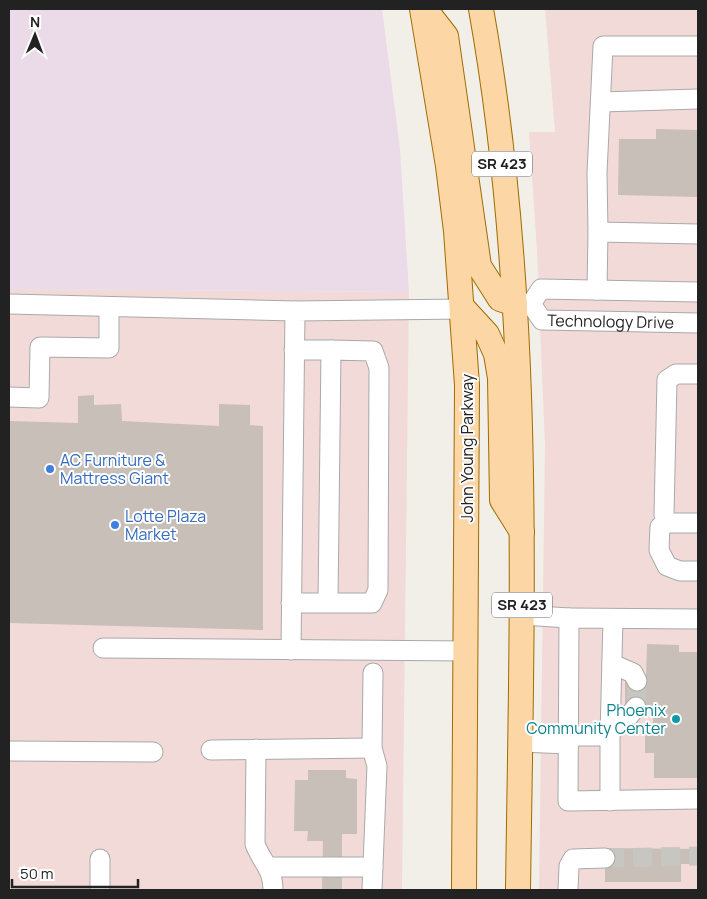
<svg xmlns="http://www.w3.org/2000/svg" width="707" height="899" viewBox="0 0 707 899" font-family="Manrope,sans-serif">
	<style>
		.commercial { fill: #f2dad9 }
		.industrial { fill: #ebdbe8 }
		.building { fill: #c7bfb8 }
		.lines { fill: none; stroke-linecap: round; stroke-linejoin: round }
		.minor-tunnel { stroke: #c8c6c1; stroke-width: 19; stroke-dasharray: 19 9; stroke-linecap: butt }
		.minor-casing { stroke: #a9a9a9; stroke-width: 21 }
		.major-casing { stroke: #a06b00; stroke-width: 26 }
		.minor { stroke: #fff; stroke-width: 19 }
		.major { stroke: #fcd6a4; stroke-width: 24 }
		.shop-dot { fill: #3f7fe0; stroke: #fff; stroke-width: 2 }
		.culture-dot { fill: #0f9aa8; stroke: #fff; stroke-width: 2 }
		.labels { text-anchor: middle; stroke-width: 4; stroke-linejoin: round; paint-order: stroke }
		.shield { fill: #fff; stroke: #646464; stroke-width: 1 }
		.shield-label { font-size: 15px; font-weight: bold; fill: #222 }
		.street-label { font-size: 16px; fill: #222; stroke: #fff }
		.shop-label { font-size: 16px; fill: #366cbe; stroke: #fff; text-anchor: start }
		.culture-label { font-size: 16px; fill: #0d838f; stroke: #fff; text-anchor: end }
	</style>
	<rect width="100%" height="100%" fill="#f2efe9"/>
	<!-- commercial -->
	<g class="commercial">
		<polygon points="545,9 698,9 698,890 539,890 545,446 537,251 529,132 555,132"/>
		<polygon points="9,289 409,292 402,890 9,890"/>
	</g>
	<!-- industrial -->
	<polygon class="industrial" points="9,9 382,9 400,149 409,292 9,289"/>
	<!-- building -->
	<g class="building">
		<polygon points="656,129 698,130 698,197 618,195 619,139 656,139"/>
		<polygon points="94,395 94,405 121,404 122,421 219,426 219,404 250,405 250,425 263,426 263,630 9,623 9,421 78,423 78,396"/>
		<polygon points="647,644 679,645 679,652 698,652 698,778 654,778 654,753 645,753 645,731 653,731 653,707 625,707 625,681 646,681"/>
		<polygon points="308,770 346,770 346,778 357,779 357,834 342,834 342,890 322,890 323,841 307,841 308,831 294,831 295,780 308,780"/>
		<polygon points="605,848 698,849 698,864 681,864 681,882 605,882"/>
	</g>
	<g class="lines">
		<!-- minor-tunnel -->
		<g class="minor-tunnel">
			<polyline points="636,707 637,681"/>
			<polyline points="605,858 698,856"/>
		</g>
		<!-- minor casing -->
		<g class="minor-casing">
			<g id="minor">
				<polyline points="698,46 603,46 597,173 598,232 698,234"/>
				<polyline points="601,102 698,99"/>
				<polyline points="597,290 598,232"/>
				<polyline points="9,304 295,311"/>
				<path id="s1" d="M531,304L542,320L698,323"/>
				<polyline points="531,304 541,289 698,292"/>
				<polyline points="294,350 331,350"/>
				<polyline points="698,374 676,374 667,380 664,515 667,523 698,523"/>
				<polyline points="9,397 39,398 40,347 109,348 109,307"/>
				<polyline points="667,523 660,527 659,550 667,566 680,571 698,571"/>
				<polyline points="291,603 372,603 378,590 379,368 373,351 331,350 328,603"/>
				<polyline points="522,615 569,618"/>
				<polyline points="698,619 569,618 568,801 698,799"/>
				<polyline points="103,648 466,651"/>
				<polyline points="291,650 295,311 464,309"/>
				<polyline points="612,664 633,673 637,681"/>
				<polyline points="611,725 629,716 636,707"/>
				<polyline points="569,736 610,736 610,801"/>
				<polyline points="610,736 613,619"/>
				<polyline points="520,742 569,744"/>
				<path d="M256,749L255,844C262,863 273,868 273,890"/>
				<polyline points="211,750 372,748"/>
				<polyline points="9,751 153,752"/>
				<polyline points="100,859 100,890"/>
				<polyline points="269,867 373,867"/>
				<polyline points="372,890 377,766 372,748 373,673"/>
				<polyline points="568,890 569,866 573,859 605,858"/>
			</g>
		</g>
		<!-- major casing -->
		<g class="major-casing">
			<g id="major">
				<polyline points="422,9 448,166 456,231 467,385 464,890"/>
				<polyline points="425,9 446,36 479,266 500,299 515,304"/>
				<path d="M481,9C533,300 522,596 518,890"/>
				<polyline points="464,309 487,334 496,354 500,378 502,500 522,532"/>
			</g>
		</g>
		<!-- minor -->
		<use href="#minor" class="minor"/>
		<!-- major -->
		<use href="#major" class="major"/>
	</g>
	<!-- markers -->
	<g class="shop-dot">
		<circle cx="50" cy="469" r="5"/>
		<circle cx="115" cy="525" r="5"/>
	</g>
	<circle class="culture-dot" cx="676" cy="719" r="5"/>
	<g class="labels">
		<!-- shield labels -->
		<g class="shield">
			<rect x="472" y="151.5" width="60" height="25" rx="4"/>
			<rect x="492" y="592.5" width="60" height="25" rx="4"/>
		</g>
		<g class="shield-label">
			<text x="502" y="169">SR 423</text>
			<text x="522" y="610">SR 423</text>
		</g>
		<!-- street labels -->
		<g class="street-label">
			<text dy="6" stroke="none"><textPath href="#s1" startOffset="88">Technology Drive</textPath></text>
			<text transform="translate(467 448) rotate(-90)" y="6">John Young Parkway</text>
		</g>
		<!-- shop labels -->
		<g class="shop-label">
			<text x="60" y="466">AC Furniture &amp;<tspan x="60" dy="18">Mattress Giant</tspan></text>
			<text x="125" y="522">Lotte Plaza<tspan x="125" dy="18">Market</tspan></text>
		</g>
		<!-- culture labels -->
		<g class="culture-label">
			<text x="666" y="716">Phoenix<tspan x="666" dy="18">Community Center</tspan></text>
		</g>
	</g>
	<!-- border -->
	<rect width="707" height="899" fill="none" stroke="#222222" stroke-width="20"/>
	<!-- north arrow -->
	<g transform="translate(35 35) rotate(1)" stroke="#ffffff" stroke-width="4" paint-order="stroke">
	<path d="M0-4L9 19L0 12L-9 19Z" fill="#222222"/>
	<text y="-8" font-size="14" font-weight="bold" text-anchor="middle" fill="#222222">N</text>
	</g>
	<!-- scale -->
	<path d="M12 879v8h126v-8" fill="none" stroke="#222222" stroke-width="2.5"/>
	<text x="20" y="879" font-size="15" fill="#222222" stroke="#ffffff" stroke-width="4" paint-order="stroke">50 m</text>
</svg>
